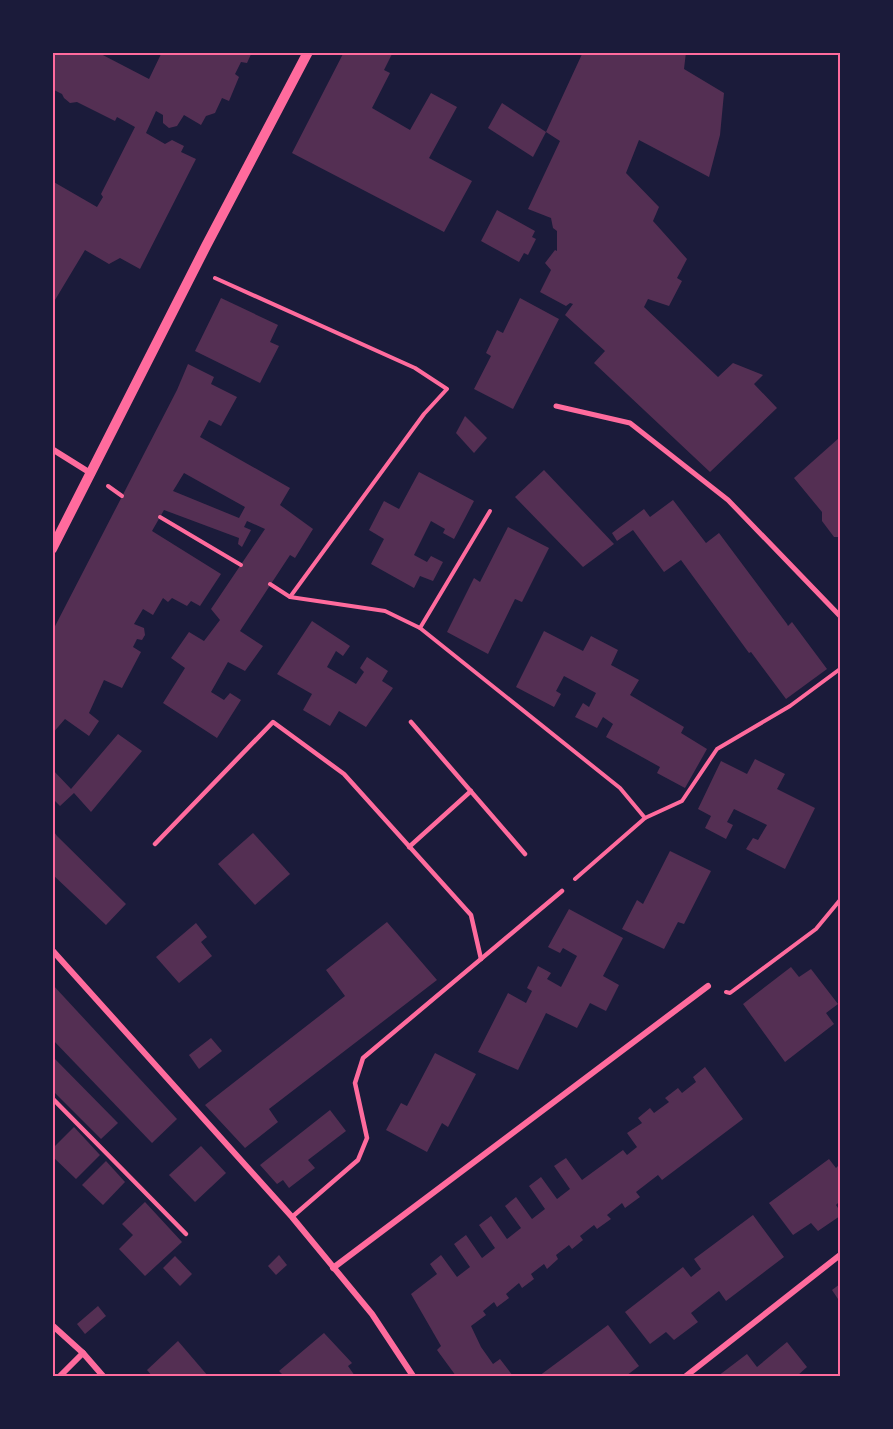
<svg xmlns="http://www.w3.org/2000/svg" width="893" height="1429" viewBox="0 0 893 1429" font-family="Overpass,sans-serif">
	<style>
		.building { fill: #542f53; fill-rule: evenodd }
		.lines { fill: none; stroke-linecap: round; stroke-linejoin: round }
		.path { stroke: #ff6b9d; stroke-width: 4 }
		.service { stroke: #ff6b9d; stroke-width: 4.5 }
		.pedestrian { stroke: #ff6b9d; stroke-width: 5 }
		.minor { stroke: #ff6b9d; stroke-width: 6 }
		.tertiary { stroke: #ff6b9d; stroke-width: 10 }
		.neatline { fill: none; stroke: #ff6b9d; stroke-width: 2 }
	</style>
	<rect width="100%" height="100%" fill="#1b1b3a"/>
	<!-- building -->
	<g class="building">
		<polygon points="52,52 97,52 149,79 162,52 252,52 247,63 241,62 235,74 239,77 229,101 222,98 215,113 206,116 201,125 184,115 177,126 169,128 163,123 163,115 156,111 146,133 165,144 172,140 184,146 181,152 196,159 140,269 120,258 109,264 85,250 52,305 52,181 97,207 103,197 101,194 135,127 117,117 115,121 77,102 70,103 64,98 62,94 52,89"/>
		<polygon points="344,52 393,52 384,70 390,73 372,108 410,130 431,93 457,107 429,158 472,181 444,232 292,153"/>
		<polygon points="583,52 686,52 684,69 724,93 720,135 709,177 639,140 626,173 659,207 653,221 687,259 677,278 682,281 669,306 648,299 644,307 718,377 733,363 763,375 754,384 777,408 710,472 594,363 605,351 565,315 573,304 570,303 566,306 540,292 551,270 545,263 555,250 557,251 557,231 553,228 551,218 528,209 560,141 546,132"/>
		<polygon points="502,103 546,132 533,157 488,128"/>
		<polygon points="497,210 535,231 532,237 536,239 528,255 524,253 519,262 481,241"/>
		<polygon points="221,298 278,325 270,342 279,346 260,383 195,351"/>
		<polygon points="520,298 559,319 513,409 474,389 491,356 486,353 497,330 503,333"/>
		<path d="M188,364L214,377L211,384L237,397L221,426L209,420L200,437L290,488L280,505L313,529L295,558L290,555L240,631L263,646L245,671L228,662L211,692L224,700L230,693L241,700L217,738L163,703L185,668L171,658L189,632L204,641L220,620L211,609L265,529L247,521L244,527L251,530L242,547L238,544L239,538L164,510L152,531L221,574L200,606L191,601L187,606L172,598L168,602L163,598L153,615L143,609L134,624L144,628L145,635L142,640L137,639L133,647L141,652L122,688L104,680L89,713L99,721L89,736L65,719L52,734V632L177,390ZM184,473L245,507L239,518L173,491Z"/>
		<polygon points="465,416 487,438 474,453 456,433"/>
		<polygon points="839,438 840,440 840,537 834,537 822,521 822,512 794,478"/>
		<polygon points="544,470 614,544 583,567 515,497"/>
		<polygon points="419,472 474,501 454,539 443,533 445,529 431,521 414,555 427,562 431,556 443,562 433,581 420,576 414,588 371,564 384,539 369,530 384,501 399,509"/>
		<polygon points="673,500 706,543 719,533 787,624 788,626 792,622 827,669 786,699 751,652 749,653 681,560 664,572 633,530 617,541 612,533 644,509 650,517"/>
		<polygon points="508,527 549,548 522,602 515,599 488,654 447,632 474,578 480,582"/>
		<polygon points="312,621 350,646 343,656 336,651 327,667 356,684 364,672 360,668 367,657 388,671 382,681 393,688 366,727 339,711 330,726 303,710 312,694 277,674"/>
		<polygon points="544,631 583,651 591,636 618,650 611,665 639,680 630,695 684,727 681,733 707,749 685,788 657,773 660,767 606,737 613,724 603,717 597,728 575,717 583,703 589,707 596,693 564,676 556,691 561,694 554,707 516,687"/>
		<polygon points="118,734 142,751 91,812 74,793 60,806 52,798 52,769 71,789"/>
		<polygon points="755,759 785,774 777,789 815,808 785,869 746,849 753,838 758,840 767,825 734,809 727,822 733,825 726,839 705,828 711,816 698,809 721,761 747,774"/>
		<polygon points="52,829 57,836 126,904 106,925 52,874"/>
		<polygon points="253,833 290,874 255,905 218,864"/>
		<polygon points="670,851 711,871 684,924 678,922 664,949 622,929 637,900 643,904"/>
		<polygon points="569,909 623,938 603,976 619,985 606,1011 590,1003 577,1028 546,1013 518,1070 478,1052 508,993 526,1003 532,991 527,988 538,966 551,973 547,979 561,987 577,956 563,948 560,953 548,947"/>
		<polygon points="387,922 437,980 269,1109 278,1122 245,1148 205,1105 345,996 326,970"/>
		<polygon points="196,923 207,937 201,942 212,956 179,983 156,957"/>
		<polygon points="791,967 799,977 811,969 838,1004 826,1013 834,1024 785,1062 743,1004"/>
		<polygon points="52,984 177,1119 152,1143 52,1039"/>
		<polygon points="211,1038 222,1051 199,1069 189,1055"/>
		<polygon points="435,1053 476,1074 448,1127 442,1123 427,1152 386,1130 401,1103 407,1106"/>
		<polygon points="52,1056 118,1123 101,1139 52,1090"/>
		<polygon points="705,1067 743,1119 662,1180 658,1175 636,1192 640,1197 625,1208 622,1203 607,1215 611,1219 597,1229 594,1225 580,1236 583,1240 572,1249 569,1245 556,1255 558,1259 547,1269 544,1264 531,1274 534,1279 522,1288 519,1283 506,1294 509,1298 497,1307 494,1302 483,1311 486,1315 471,1326 481,1347 493,1364 500,1359 513,1376 456,1376 437,1350 441,1346 411,1294 437,1274 430,1264 441,1255 457,1277 470,1267 454,1244 466,1235 482,1258 495,1248 479,1225 491,1216 507,1239 521,1228 505,1206 516,1197 532,1219 545,1209 529,1186 541,1177 557,1199 570,1189 554,1166 566,1158 582,1180 623,1150 627,1155 637,1147 627,1133 642,1123 638,1118 650,1108 654,1113 669,1102 665,1098 678,1088 682,1093 696,1082 693,1077"/>
		<polygon points="330,1110 346,1131 308,1160 315,1168 289,1188 283,1180 277,1184 260,1165"/>
		<polygon points="74,1127 100,1155 76,1179 52,1156 52,1149"/>
		<polygon points="201,1146 226,1173 195,1202 169,1175"/>
		<polygon points="829,1159 836,1168 840,1164 840,1201 836,1205 840,1211 840,1216 818,1231 811,1223 793,1235 769,1203"/>
		<polygon points="106,1161 125,1182 103,1205 82,1185"/>
		<polygon points="145,1202 182,1242 145,1276 119,1249 133,1235 122,1224"/>
		<polygon points="753,1215 784,1257 726,1301 719,1291 691,1313 698,1322 674,1340 666,1332 650,1344 625,1312 683,1267 691,1277 701,1269 694,1259"/>
		<polygon points="279,1255 287,1265 276,1275 268,1266"/>
		<polygon points="175,1256 192,1274 180,1286 163,1268"/>
		<polygon points="840,1284 840,1302 832,1290"/>
		<polygon points="98,1306 106,1316 85,1334 77,1324"/>
		<polygon points="608,1325 639,1366 626,1376 539,1376"/>
		<polygon points="324,1333 352,1363 348,1366 355,1376 284,1376 279,1371"/>
		<polygon points="178,1341 208,1376 152,1376 147,1370"/>
		<polygon points="787,1342 807,1367 797,1376 718,1376 747,1354 757,1367"/>
	</g>
	<g class="lines">
		<!-- path -->
		<g class="path">
			<polyline points="215,278 415,368 447,389 424,414 290,597"/>
			<polyline points="108,486 122,496"/>
			<polyline points="160,517 241,565"/>
			<polyline points="270,584 290,597 385,611 420,628 620,788 645,818"/>
			<polyline points="420,628 490,511"/>
			<polyline points="575,879 645,818 682,801 717,749 790,706 840,669"/>
			<polyline points="726,992 730,993 816,929 840,900"/>
		</g>
		<!-- service -->
		<g class="service">
			<polyline points="411,722 525,854"/>
			<polyline points="155,844 273,722 344,774 471,915 481,959"/>
			<polyline points="409,847 471,791"/>
			<polyline points="52,1098 186,1234"/>
			<polyline points="292,1217 358,1160 367,1138 355,1083 363,1058 562,891"/>
		</g>
		<!-- pedestrian -->
		<polyline class="pedestrian" points="556,406 630,423 728,500 840,616"/>
		<!-- minor -->
		<g class="minor">
			<polyline points="52,449 92,474"/>
			<polyline points="52,950 292,1217 372,1314 413,1376"/>
			<polyline points="333,1268 708,986"/>
			<polyline points="52,1325 83,1353 103,1376"/>
			<polyline points="60,1376 83,1353"/>
			<polyline points="686,1376 840,1255"/>
		</g>
		<!-- tertiary -->
		<polyline class="tertiary" points="52,549 206,246 308,52"/>
	</g>
	<!-- border -->
	<rect width="893" height="1429" fill="none" stroke="#1b1b3a" stroke-width="108"/>
	<rect x="54" y="54" width="785" height="1321" class="neatline"/>
</svg>
